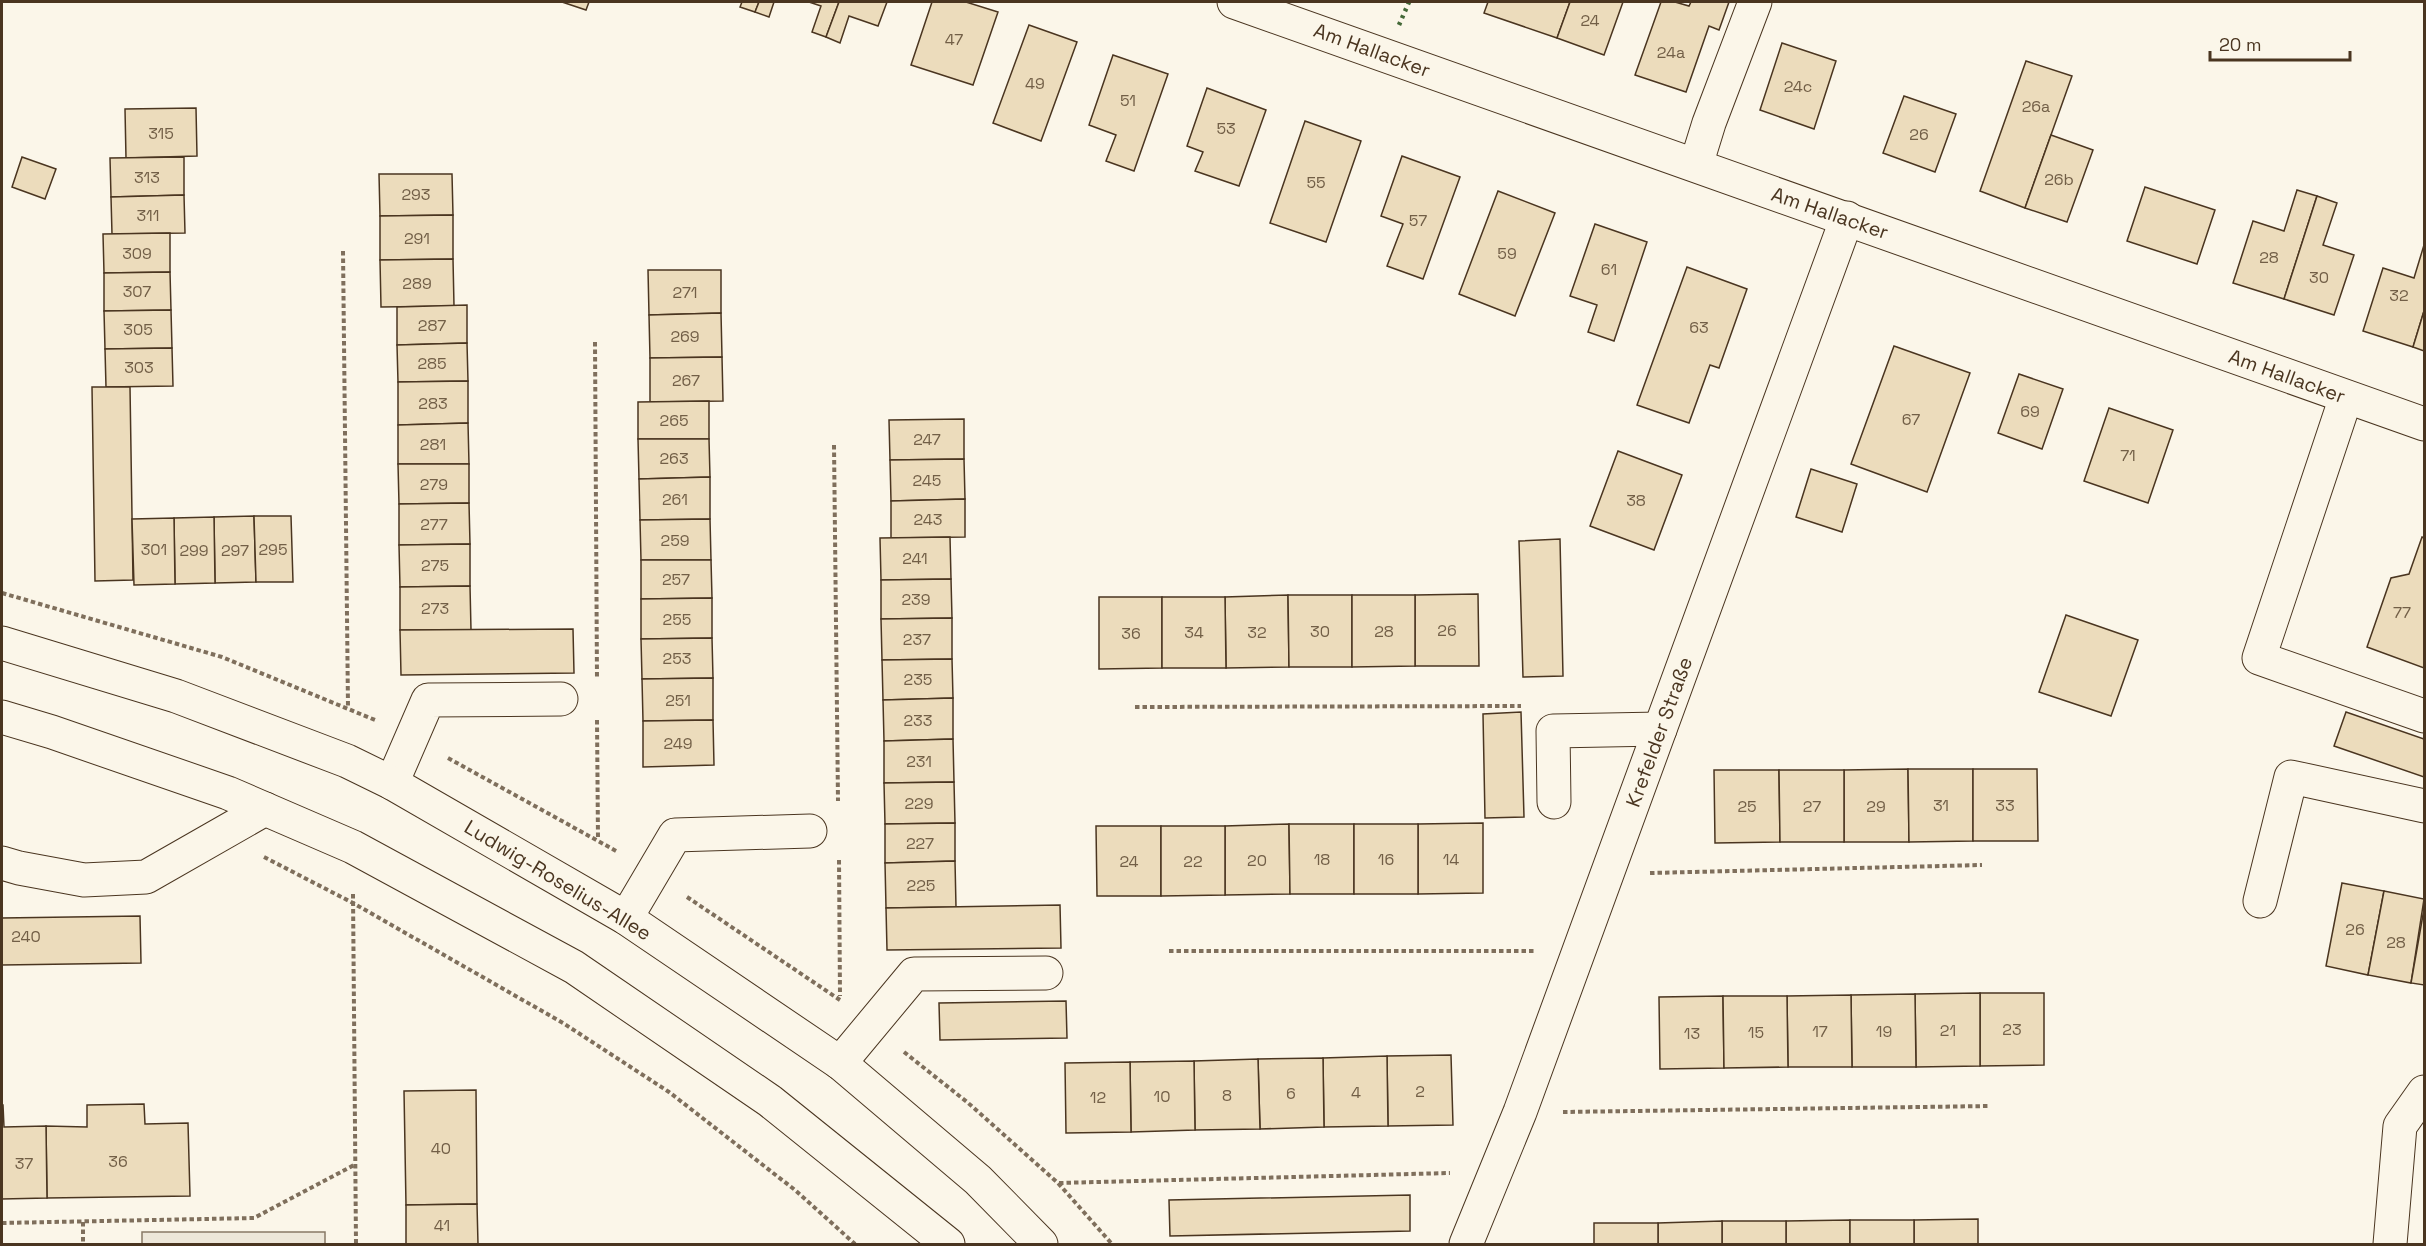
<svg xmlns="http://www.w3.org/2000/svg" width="2426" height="1246" viewBox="0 0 2426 1246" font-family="'Space Grotesk',sans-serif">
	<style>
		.parking { fill: #ede7d9; stroke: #887966; stroke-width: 1.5 }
		.building { fill: #ecdcbc; stroke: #4a3520; stroke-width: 1.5 }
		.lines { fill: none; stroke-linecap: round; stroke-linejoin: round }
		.minor-casing { stroke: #4a3520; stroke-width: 35 }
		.major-casing { stroke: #4a3520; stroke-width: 35 }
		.path { stroke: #7f6f5c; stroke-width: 4; stroke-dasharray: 4.5 3; stroke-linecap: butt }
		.minor { stroke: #fbf6e9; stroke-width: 33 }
		.major { stroke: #fbf6e9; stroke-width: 33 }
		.hedge { stroke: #436837; stroke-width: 4.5; stroke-dasharray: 3 4.5; stroke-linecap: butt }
		.labels { text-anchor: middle; stroke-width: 4.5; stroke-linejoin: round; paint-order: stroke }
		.number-label { font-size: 16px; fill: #725f47 }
		.street-label { font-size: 20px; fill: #4a3520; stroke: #fbf6e9 }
	</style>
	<rect width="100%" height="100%" fill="#fbf6e9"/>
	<!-- parking -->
	<rect class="parking" x="142" y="1232" width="183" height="12"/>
	<!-- building -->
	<g class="building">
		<polygon points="562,2 589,2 586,10"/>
		<polygon points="742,2 759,2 755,12 740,7"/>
		<polygon points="759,2 774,2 769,17 755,12"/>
		<polygon points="809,2 839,2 826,37 812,32 821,6"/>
		<polygon points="839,2 887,2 878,26 849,16 840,43 826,37"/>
		<polygon points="932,2 966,2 998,12 973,85 911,65"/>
		<polygon points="1488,2 1570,2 1557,38 1484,13"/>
		<polygon points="1570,2 1623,2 1604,55 1557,38"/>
		<polygon points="1661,2 1675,2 1689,6 1691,2 1729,2 1719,30 1709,26 1686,92 1635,75"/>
		<polygon points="1029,25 1077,42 1041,141 993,123"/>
		<polygon points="1782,43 1836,61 1814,129 1760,110"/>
		<polygon points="1113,55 1168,74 1134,171 1106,161 1116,135 1089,125"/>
		<polygon points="2026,61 2072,76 2025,208 1980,191"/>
		<polygon points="1207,88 1266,110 1239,186 1195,171 1203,152 1187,146"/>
		<polygon points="1904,96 1956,114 1935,172 1883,153"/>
		<polygon points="196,108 197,156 126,158 125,109"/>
		<polygon points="1305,121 1361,141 1326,242 1270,223"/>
		<polygon points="2051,135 2093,150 2067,222 2025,208"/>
		<polygon points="1402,156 1460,177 1423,279 1387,266 1403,224 1381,216"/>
		<polygon points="22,157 56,169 45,199 12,187"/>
		<polygon points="184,157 184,195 111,197 110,158"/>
		<polygon points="379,174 452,174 453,215 380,216"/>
		<polygon points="2145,187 2215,210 2197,264 2127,241"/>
		<polygon points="2297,190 2317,196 2284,299 2233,283 2253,221 2284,231"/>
		<polygon points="1498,191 1555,213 1515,316 1459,294"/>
		<polygon points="184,195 185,233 112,234 111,197"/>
		<polygon points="2317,196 2337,203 2323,245 2354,255 2334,315 2284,299"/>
		<polygon points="453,215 453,259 380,260 380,216"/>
		<polygon points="1595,224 1647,242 1614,341 1588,332 1597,305 1570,296"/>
		<polygon points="170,233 170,272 104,273 103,234"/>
		<polygon points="2424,245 2424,311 2413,347 2363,331 2383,268 2414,278"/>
		<polygon points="453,259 454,306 381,307 380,260"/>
		<polygon points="1687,267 1747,289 1719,368 1710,365 1689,423 1637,405"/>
		<polygon points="648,270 721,270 721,313 649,315"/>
		<polygon points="170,272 171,310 104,311 104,273"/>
		<polygon points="467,305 467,343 397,345 397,307"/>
		<polygon points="171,310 172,348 105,349 104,311"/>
		<polygon points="2424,311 2424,351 2413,347"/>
		<polygon points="721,313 722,357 650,358 649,315"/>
		<polygon points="467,343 468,381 398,382 397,345"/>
		<polygon points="1894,346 1970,373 1927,492 1851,464"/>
		<polygon points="172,348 173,386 106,387 105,349"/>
		<polygon points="722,357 723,401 650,402 650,358"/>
		<polygon points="2019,374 2063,389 2042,449 1998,433"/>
		<polygon points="468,381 468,423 398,425 398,382"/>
		<polygon points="92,387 130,387 133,580 95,581"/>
		<polygon points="709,401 709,439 638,439 638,402"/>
		<polygon points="2109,408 2173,430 2148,503 2084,481"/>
		<polygon points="964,419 964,459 890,460 889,420"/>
		<polygon points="468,423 469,464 398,464 398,425"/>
		<polygon points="638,439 709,439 710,477 639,479"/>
		<polygon points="1618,451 1682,475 1654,550 1590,526"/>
		<polygon points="964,459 965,499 891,501 890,460"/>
		<polygon points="398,464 469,464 469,503 399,504"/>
		<polygon points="1811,469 1857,484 1842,532 1796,517"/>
		<polygon points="710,477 710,519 640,520 639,479"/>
		<polygon points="965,499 965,537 891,538 891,501"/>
		<polygon points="469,503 470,544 399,545 399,504"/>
		<polygon points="254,516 256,582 215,583 214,517"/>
		<polygon points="254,516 291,516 293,582 256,582"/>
		<polygon points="214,517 215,583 175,584 174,518"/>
		<polygon points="174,518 175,584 134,585 132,519"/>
		<polygon points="710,519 711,560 641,560 640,520"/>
		<polygon points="950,537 951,579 881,580 880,538"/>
		<polygon points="2422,537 2424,538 2424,668 2367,647 2391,578 2409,574"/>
		<polygon points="1560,539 1563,676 1523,677 1519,541"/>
		<polygon points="470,544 470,586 400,587 399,545"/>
		<polygon points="641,560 711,560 712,598 641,599"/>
		<polygon points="951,579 952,618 881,619 881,580"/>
		<polygon points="470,586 471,630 400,630 400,587"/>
		<polygon points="1478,594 1479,666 1415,666 1415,595"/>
		<polygon points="1288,595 1289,667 1226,668 1225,597"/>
		<polygon points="1288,595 1352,595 1352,667 1289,667"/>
		<polygon points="1352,595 1415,595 1415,666 1352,667"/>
		<polygon points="1099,597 1162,597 1162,668 1099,669"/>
		<polygon points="1162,597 1225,597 1226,668 1162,668"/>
		<polygon points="712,598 712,638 641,639 641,599"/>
		<polygon points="2066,615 2138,640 2111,716 2039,692"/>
		<polygon points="952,618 952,659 882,660 881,619"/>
		<polygon points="573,629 574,673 401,675 400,630"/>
		<polygon points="712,638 713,678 642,679 641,639"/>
		<polygon points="952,659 953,698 883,700 882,660"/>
		<polygon points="713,678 713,720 643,721 642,679"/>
		<polygon points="953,698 953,739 884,741 883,700"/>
		<polygon points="1521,712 1524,817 1485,818 1483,714"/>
		<polygon points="2346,712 2424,739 2424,777 2334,746"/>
		<polygon points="713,720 714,765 643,767 643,721"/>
		<polygon points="953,739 954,782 884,783 884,741"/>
		<polygon points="1908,769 1909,842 1844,842 1844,770"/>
		<polygon points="1908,769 1973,769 1973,841 1909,842"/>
		<polygon points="1973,769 2037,769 2038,841 1973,841"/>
		<polygon points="1714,770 1779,770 1780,842 1715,843"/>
		<polygon points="1779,770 1844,770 1844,842 1780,842"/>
		<polygon points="954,782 955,823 885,824 884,783"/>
		<polygon points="955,823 955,861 885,863 885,824"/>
		<polygon points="1483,823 1483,893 1418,894 1418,824"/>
		<polygon points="1289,824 1290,894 1225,895 1225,826"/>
		<polygon points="1289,824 1354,824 1354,894 1290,894"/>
		<rect x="1354" y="824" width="64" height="70"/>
		<polygon points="1096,826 1161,826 1161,896 1097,896"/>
		<polygon points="1161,826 1225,826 1225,895 1161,896"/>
		<polygon points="955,861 956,907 886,908 885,863"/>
		<polygon points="2342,883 2384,891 2368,975 2326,966"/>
		<polygon points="2384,891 2424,899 2411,983 2368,975"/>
		<polygon points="1060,905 1061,948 887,950 886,908"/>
		<polygon points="2424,909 2424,985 2411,983"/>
		<polygon points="140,916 141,963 2,965 2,918"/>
		<polygon points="1980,993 2044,993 2044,1065 1980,1066"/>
		<polygon points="1980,993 1980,1066 1916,1067 1915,994"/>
		<polygon points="1915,994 1916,1067 1852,1067 1851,995"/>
		<polygon points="1851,995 1852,1067 1788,1067 1787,996"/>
		<polygon points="1723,996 1724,1068 1660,1069 1659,997"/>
		<polygon points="1723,996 1787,996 1788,1067 1724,1068"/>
		<polygon points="1066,1001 1067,1038 940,1040 939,1003"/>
		<polygon points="1451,1055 1453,1125 1388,1126 1387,1056"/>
		<polygon points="1387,1056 1388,1126 1324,1127 1323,1058"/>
		<polygon points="1323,1058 1324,1127 1260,1129 1258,1059"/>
		<polygon points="1258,1059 1260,1129 1195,1130 1194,1061"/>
		<polygon points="1194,1061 1195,1130 1131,1132 1130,1062"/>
		<polygon points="1130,1062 1131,1132 1066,1133 1065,1063"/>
		<polygon points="476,1090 477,1204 406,1205 404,1091"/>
		<polygon points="144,1104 145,1124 188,1123 190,1196 47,1198 46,1126 87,1127 87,1105"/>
		<polygon points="2,1105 3,1105 4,1127 46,1126 47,1198 2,1199"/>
		<polygon points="1410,1195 1410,1231 1170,1236 1169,1200"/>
		<polygon points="477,1204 478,1244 406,1244 406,1205"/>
		<polygon points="1978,1219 1978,1244 1914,1244 1914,1220"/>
		<polygon points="1850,1220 1850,1244 1786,1244 1786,1221"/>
		<rect x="1850" y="1220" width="64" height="24"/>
		<rect x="1722" y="1221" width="64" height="23"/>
		<polygon points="1722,1221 1722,1244 1658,1244 1658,1223"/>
		<rect x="1594" y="1223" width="64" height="21"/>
	</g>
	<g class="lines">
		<!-- minor casing -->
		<g class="minor-casing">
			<g id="minor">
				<polyline points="1234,2 2424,424"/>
				<polyline points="1696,165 1709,123 1755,2"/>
				<polyline points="2346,397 2259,658 2424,716"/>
				<polyline points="392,783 428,700 561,699"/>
				<polyline points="1554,802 1553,731 1660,729"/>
				<polyline points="2,863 19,868 84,880 146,877 265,809"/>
				<polyline points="2260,901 2291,777 2424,806"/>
				<polyline points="626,918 675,835 810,831"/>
				<polyline points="840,1063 914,974 1046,973"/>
				<polyline points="1466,1244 1520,1112 1847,218"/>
				<polyline points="2390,1244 2400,1126 2424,1092"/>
			</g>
		</g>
		<!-- major casing -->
		<g class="major-casing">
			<g id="major">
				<polyline points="2,643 176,696 347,761 392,783 626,918 840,1063 978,1180 1041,1244"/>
				<polyline points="2,717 52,732 228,793 353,847 574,967 770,1101 948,1244"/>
			</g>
		</g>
		<!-- path -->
		<g class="path">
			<polyline points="343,251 348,707"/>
			<polyline points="595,342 597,679"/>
			<polyline points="834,445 838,801"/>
			<polyline points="2,593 222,657 375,720"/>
			<polyline points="1135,707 1521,706"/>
			<polyline points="597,720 598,839"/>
			<polyline points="448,758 618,852"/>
			<polyline points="264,857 353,903 563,1023 669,1092 795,1190 855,1244"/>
			<polyline points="839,860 840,996"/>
			<polyline points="1650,873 1982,865"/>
			<polyline points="353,894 356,1244"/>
			<polyline points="687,897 840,1000"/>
			<polyline points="1169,951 1536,951"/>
			<polyline points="904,1052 967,1102 1058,1183 1112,1244"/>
			<polyline points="1563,1112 1990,1106"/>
			<polyline points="1059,1183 1450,1173"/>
			<polyline points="83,1222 83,1244"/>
			<polyline points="2,1223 254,1218 356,1164"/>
		</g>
		<!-- minor -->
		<use href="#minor" class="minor"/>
		<!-- major -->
		<use href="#major" class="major"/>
		<!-- hedge -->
		<polyline class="hedge" points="1399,25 1409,2"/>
	</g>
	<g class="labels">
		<!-- number labels -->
		<g class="number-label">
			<text x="1590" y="26">24</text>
			<text x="954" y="45">47</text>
			<text x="1671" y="58">24a</text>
			<text x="1035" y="89">49</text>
			<text x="1798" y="92">24c</text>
			<text x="1128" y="106">51</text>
			<text x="2036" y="112">26a</text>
			<text x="1226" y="134">53</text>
			<text x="161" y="139">315</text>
			<text x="1919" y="140">26</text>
			<text x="147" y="183">313</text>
			<text x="2059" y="185">26b</text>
			<text x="1316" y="188">55</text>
			<text x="416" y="200">293</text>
			<text x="148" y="221">311</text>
			<text x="1418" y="226">57</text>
			<text x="417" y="244">291</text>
			<text x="137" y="259">309</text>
			<text x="1507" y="259">59</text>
			<text x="2269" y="263">28</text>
			<text x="1609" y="275">61</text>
			<text x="2319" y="283">30</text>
			<text x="417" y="289">289</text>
			<text x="137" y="297">307</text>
			<text x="685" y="298">271</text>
			<text x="2399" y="301">32</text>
			<text x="432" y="331">287</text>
			<text x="1699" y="333">63</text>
			<text x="138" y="335">305</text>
			<text x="685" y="342">269</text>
			<text x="432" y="369">285</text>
			<text x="139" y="373">303</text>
			<text x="686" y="386">267</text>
			<text x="433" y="409">283</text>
			<text x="2030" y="417">69</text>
			<text x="1911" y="425">67</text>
			<text x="674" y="426">265</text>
			<text x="927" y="445">247</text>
			<text x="433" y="450">281</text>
			<text x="2128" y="461">71</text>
			<text x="674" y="464">263</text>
			<text x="927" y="486">245</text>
			<text x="434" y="490">279</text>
			<text x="675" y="505">261</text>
			<text x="1636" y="506">38</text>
			<text x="928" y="525">243</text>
			<text x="434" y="530">277</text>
			<text x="675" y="546">259</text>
			<text x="154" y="555">301</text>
			<text x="273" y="555">295</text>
			<text x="194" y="556">299</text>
			<text x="235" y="556">297</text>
			<text x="915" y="564">241</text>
			<text x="435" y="571">275</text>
			<text x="676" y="585">257</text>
			<text x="916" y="605">239</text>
			<text x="435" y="614">273</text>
			<text x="2402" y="618">77</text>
			<text x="677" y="625">255</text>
			<text x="1447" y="636">26</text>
			<text x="1320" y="637">30</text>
			<text x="1384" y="637">28</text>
			<text x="1194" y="638">34</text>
			<text x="1257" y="638">32</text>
			<text x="1131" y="639">36</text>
			<text x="917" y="645">237</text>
			<text x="677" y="664">253</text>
			<text x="918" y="685">235</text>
			<text x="678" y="706">251</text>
			<text x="918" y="726">233</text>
			<text x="678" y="749">249</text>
			<text x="919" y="767">231</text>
			<text x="919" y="809">229</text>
			<text x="1941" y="811">31</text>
			<text x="2005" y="811">33</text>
			<text x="1747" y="812">25</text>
			<text x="1812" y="812">27</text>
			<text x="1876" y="812">29</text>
			<text x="920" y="849">227</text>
			<text x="1322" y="865">18</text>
			<text x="1386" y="865">16</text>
			<text x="1451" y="865">14</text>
			<text x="1257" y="866">20</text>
			<text x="1129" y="867">24</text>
			<text x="1193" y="867">22</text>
			<text x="921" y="891">225</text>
			<text x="2355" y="935">26</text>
			<text x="26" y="942">240</text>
			<text x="2396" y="948">28</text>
			<text x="2012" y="1035">23</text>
			<text x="1948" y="1036">21</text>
			<text x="1820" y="1037">17</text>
			<text x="1884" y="1037">19</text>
			<text x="1756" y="1038">15</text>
			<text x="1692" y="1039">13</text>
			<text x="1420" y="1097">2</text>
			<text x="1356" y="1098">4</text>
			<text x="1291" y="1099">6</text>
			<text x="1227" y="1101">8</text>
			<text x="1162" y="1102">10</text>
			<text x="1098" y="1103">12</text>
			<text x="441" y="1154">40</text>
			<text x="118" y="1167">36</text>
			<text x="24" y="1169">37</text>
			<text x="442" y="1231">41</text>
		</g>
		<!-- street labels -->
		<g class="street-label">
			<text transform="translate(1372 50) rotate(20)" y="7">Am Hallacker</text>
			<text transform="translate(1830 213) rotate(19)" y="7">Am Hallacker</text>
			<text transform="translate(2287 376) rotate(20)" y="7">Am Hallacker</text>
			<text transform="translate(1659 732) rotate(-70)" y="7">Krefelder Straße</text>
			<text transform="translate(558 880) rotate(31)" y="7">Ludwig-Roselius-Allee</text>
		</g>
	</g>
	<!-- border -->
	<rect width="2426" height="1246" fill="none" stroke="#4a3520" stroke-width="6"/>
	<!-- scale -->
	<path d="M2210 51v9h140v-9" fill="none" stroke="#4a3520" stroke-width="3"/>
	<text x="2219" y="51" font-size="18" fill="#4a3520" stroke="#fbf6e9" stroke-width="4.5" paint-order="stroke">20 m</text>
</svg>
